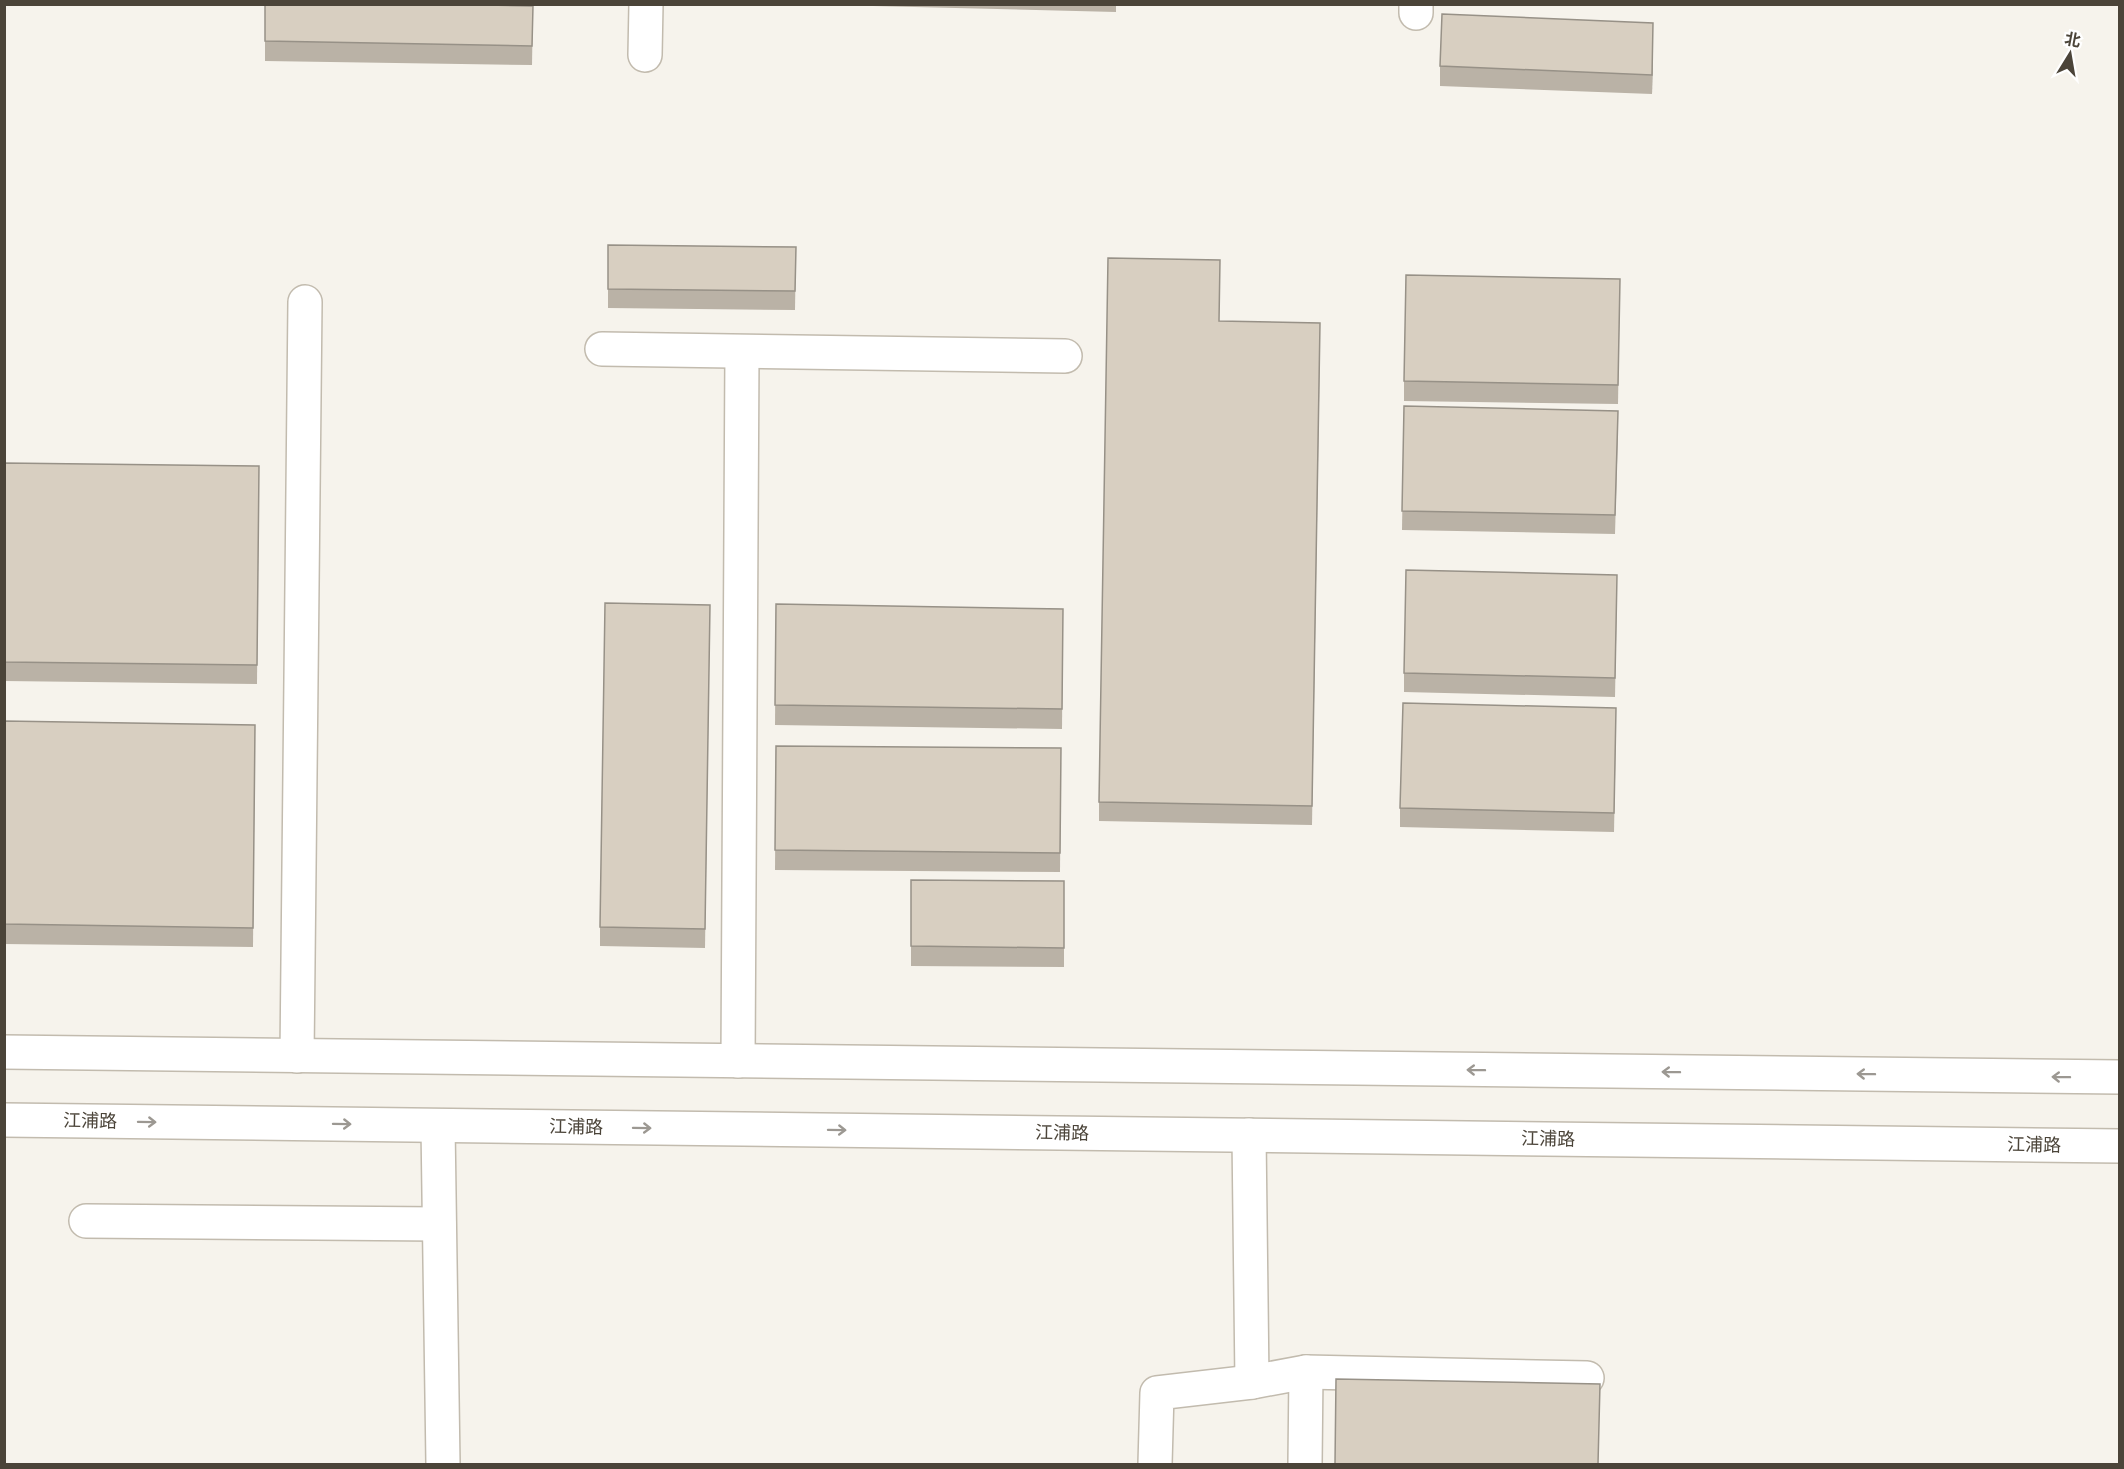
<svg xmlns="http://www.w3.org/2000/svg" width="2124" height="1469" viewBox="0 0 2124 1469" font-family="'IBM Plex Sans','Noto Sans SC',sans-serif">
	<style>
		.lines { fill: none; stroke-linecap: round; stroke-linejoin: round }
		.minor-casing { stroke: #c2bbae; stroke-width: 36 }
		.minor { stroke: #fff; stroke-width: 33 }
		.wall { fill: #bab2a6 }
		.shaded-wall { fill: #979187 }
		.building { fill: #d8cfc1; stroke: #979187; stroke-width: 1.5 }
		.oneway { stroke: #9c9892 }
		.labels { text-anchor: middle; stroke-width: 5; stroke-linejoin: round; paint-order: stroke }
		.street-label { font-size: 18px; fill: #4b4439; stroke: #fff }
	</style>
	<rect width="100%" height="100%" fill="#f6f3ec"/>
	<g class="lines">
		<!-- minor casing -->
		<g class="minor-casing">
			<g id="minor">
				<polyline points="1416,13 1416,4"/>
				<polyline points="645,55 646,4"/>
				<polyline points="602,349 1065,356"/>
				<polyline points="4,1052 2120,1077"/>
				<polyline points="297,1056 305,302"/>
				<polyline points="738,1061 742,352"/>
				<polyline points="4,1120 2120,1146"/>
				<polyline points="438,1126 443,1464"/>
				<polyline points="1249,1135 1252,1382"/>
				<polyline points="86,1221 439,1224"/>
				<polyline points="1155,1464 1157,1393 1252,1382 1306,1372 1587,1378"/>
				<polyline points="1305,1464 1306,1372"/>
			</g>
		</g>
		<!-- minor -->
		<use href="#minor" class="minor"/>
	</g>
	<!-- wall -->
	<g class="wall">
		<polygon points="790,4 1116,4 1116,12"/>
		<polygon points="533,6 532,65 265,61 265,41"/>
		<polygon points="1653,42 1652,94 1440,86 1440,66"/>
		<polygon points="608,245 796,247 795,310 608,308"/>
		<polygon points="1620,279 1618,404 1404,401 1404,381"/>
		<polygon points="1219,321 1320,343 1312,825 1099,821 1099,802"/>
		<polygon points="1404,406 1618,430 1615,534 1402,530"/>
		<polygon points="4,463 259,466 257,684 4,681"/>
		<polygon points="1617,594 1615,697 1404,692 1404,673"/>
		<polygon points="776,604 1063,609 1062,729 775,725"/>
		<polygon points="710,605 705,948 600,946 600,927"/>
		<polygon points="4,721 255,725 253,947 4,944"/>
		<polygon points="1616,728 1614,832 1400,827 1400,808"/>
		<polygon points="776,746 1061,748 1060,872 775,870"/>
		<polygon points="911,880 1064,881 1064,967 911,966"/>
	</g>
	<!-- shaded-wall -->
	<polygon class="shaded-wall" points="1653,23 1653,42 1652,94 1652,75"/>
	<!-- building -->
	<g class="building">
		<polygon points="265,4 439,4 533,6 532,46 265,41"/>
		<polygon points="1442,14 1653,23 1652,75 1440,66"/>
		<polygon points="608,245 796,247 795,291 608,289"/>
		<polygon points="1108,258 1220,260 1219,321 1320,323 1312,806 1099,802"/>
		<polygon points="1406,275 1620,279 1618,385 1404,381"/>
		<polygon points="1404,406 1618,411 1615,515 1402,511"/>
		<polygon points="4,463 259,466 257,665 4,662"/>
		<polygon points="1406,570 1617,575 1615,678 1404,673"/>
		<polygon points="605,603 710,605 705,929 600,927"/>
		<polygon points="776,604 1063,609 1062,709 775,705"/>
		<polygon points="1403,703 1616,708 1614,813 1400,808"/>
		<polygon points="4,721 255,725 253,928 4,924"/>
		<polygon points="776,746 1061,748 1060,853 775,850"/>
		<polygon points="911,880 1064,881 1064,948 911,946"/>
		<polygon points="1336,1379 1600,1384 1598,1464 1335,1464"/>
	</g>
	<!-- one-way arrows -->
	<defs><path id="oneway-shaft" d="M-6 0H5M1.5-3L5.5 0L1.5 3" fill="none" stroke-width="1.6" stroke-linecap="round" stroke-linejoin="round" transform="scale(1.5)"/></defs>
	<g class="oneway">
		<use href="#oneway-shaft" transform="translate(1476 1070) rotate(-179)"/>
		<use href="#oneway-shaft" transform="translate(1671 1072) rotate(-179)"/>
		<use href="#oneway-shaft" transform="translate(1866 1074) rotate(-179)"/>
		<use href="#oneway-shaft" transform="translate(2061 1077) rotate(-179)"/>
		<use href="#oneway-shaft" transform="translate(147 1122) rotate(1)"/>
		<use href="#oneway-shaft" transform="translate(342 1124) rotate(1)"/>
		<use href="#oneway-shaft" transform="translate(642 1128) rotate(1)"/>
		<use href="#oneway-shaft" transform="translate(837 1130) rotate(1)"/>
	</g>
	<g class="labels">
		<!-- street labels -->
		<g class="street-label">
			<text transform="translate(90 1121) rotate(1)" y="6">江浦路</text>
			<text transform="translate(576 1127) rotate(1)" y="6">江浦路</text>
			<text transform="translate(1062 1133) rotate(1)" y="6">江浦路</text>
			<text transform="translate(1548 1139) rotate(1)" y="6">江浦路</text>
			<text transform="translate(2034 1145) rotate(1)" y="6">江浦路</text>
		</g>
	</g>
	<!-- border -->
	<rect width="2124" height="1469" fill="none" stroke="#4b4439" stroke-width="12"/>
	<!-- north arrow -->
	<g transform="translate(2070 54) rotate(11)" stroke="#ffffff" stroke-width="4.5" paint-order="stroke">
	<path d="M0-4.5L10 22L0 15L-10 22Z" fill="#4b4439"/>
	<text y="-9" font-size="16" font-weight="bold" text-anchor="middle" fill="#4b4439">北</text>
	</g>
</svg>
